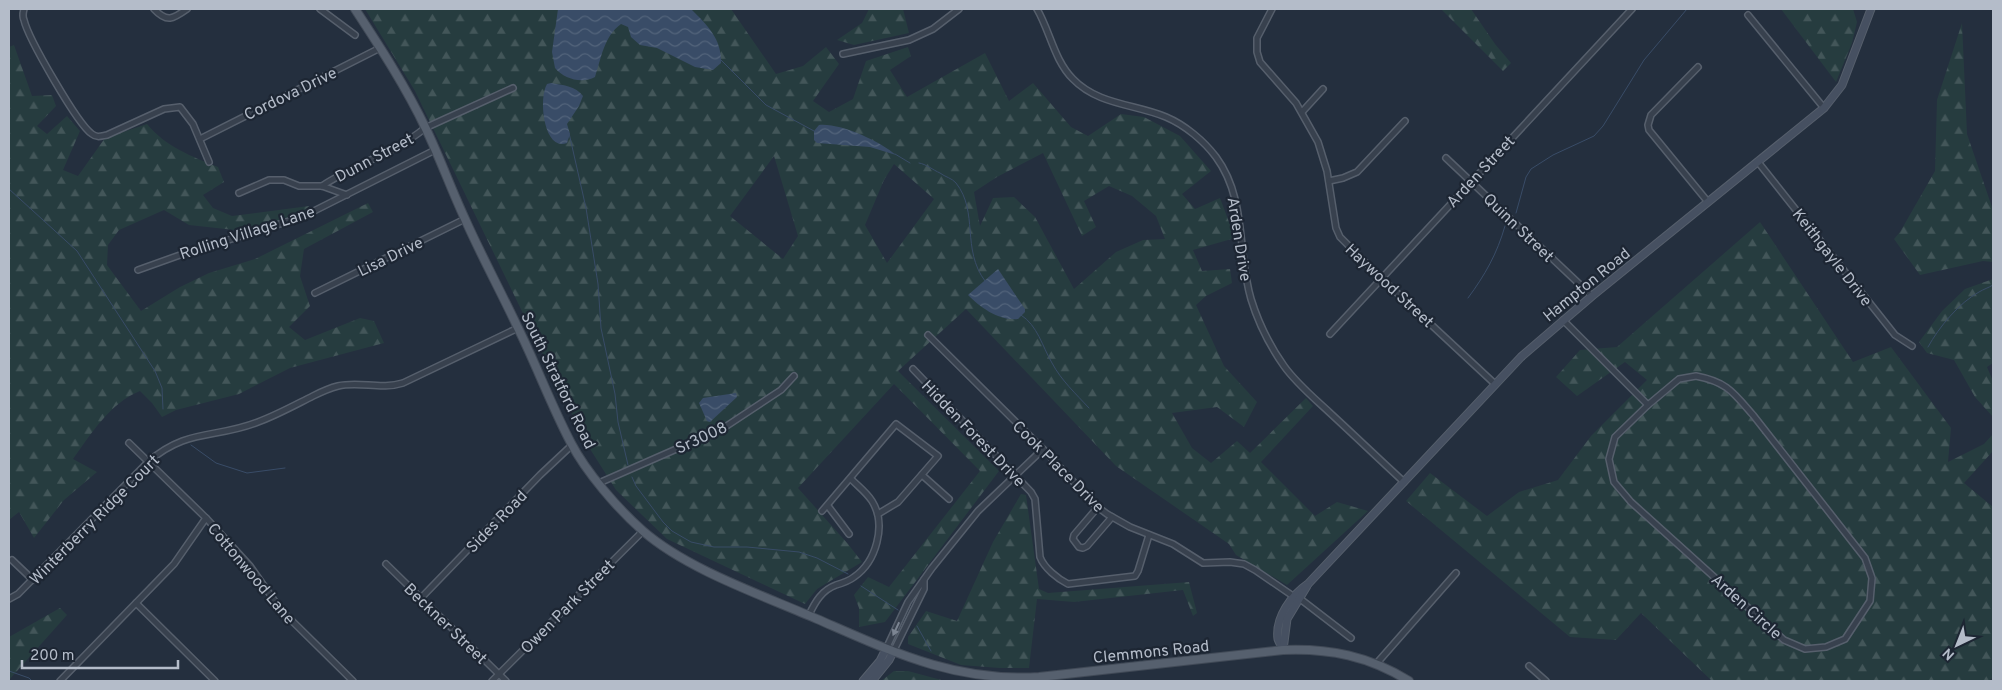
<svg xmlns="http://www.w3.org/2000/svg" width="2002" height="690" viewBox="0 0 2002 690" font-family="Overpass,sans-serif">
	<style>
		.forest { fill: url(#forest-firs); fill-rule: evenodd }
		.water { fill: url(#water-waves) }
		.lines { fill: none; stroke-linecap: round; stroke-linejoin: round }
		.stream { stroke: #394c67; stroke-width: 1 }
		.minor-casing { stroke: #565f6c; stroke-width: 8 }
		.secondary-casing { stroke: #565f6c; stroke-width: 9 }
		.primary-casing { stroke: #414a57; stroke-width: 10 }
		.minor { stroke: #38414e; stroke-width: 5 }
		.secondary { stroke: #465061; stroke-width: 7 }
		.primary { stroke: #56606e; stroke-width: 8 }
		.oneway { fill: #7c8592 }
		.labels { text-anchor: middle; stroke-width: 4.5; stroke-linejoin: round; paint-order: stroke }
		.street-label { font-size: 16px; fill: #b4bcc9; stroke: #1d2633 }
	</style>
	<defs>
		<pattern id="forest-firs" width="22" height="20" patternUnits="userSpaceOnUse" patternTransform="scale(1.25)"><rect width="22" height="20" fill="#263c3f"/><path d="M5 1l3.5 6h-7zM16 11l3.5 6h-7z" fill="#435659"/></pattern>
		<pattern id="water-waves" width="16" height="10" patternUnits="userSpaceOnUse" patternTransform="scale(1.25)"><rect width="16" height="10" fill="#394c67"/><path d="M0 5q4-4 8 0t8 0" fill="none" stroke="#53647b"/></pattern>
	</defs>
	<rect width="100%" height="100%" fill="#242f3e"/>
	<!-- forest -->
	<g class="forest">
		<path d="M365,9H731L776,74L803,66L826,47L839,64L813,101L829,112L853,99L866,61L908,47L911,56L890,70L907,97L985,53L1009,101L1033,83L1071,127L1088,136L1121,114L1144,117L1180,136L1211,171L1182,194L1195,209L1220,198L1235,238L1193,250L1202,271L1230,269L1232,283L1206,296L1196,305L1224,366L1257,402L1244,427L1217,407L1172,413L1192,448L1211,463L1237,441L1250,453L1306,398L1313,406L1261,462L1315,516L1337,502L1368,511L1287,585L1236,555L1229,544L1116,466L966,309L898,371L999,471L885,622L859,627V608L854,595L868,577L889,587L980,471L894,384L798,488L848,544L862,562L817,589L805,604L667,539L616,490L585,441L415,91ZM1043,153L1082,236L1096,227L1084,201L1109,186L1132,196L1156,216L1165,239L1143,240L1116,252L1074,289L1035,217L1014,197L993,198L980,226L974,192L997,177ZM774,156L798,236L783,259L730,216ZM894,164L934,199L887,263L865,225L884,180Z"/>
		<polygon points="869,9 903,9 909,33 854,45 837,40 862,23"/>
		<polygon points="1441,9 1471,9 1495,44 1511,63 1503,71"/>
		<polygon points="1781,9 1853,9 1857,22 1852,43 1836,82"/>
		<polygon points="1962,23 1967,134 1993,210 1993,262 1983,261 1920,275 1894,239 1900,232 1935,171 1937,100"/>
		<path d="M14,45L32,96L52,95L56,106L37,126L47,134L67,116L80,131L63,170L78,176L105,138L147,124C166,147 191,156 218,167L224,182L203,195L213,208L232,216L309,206L306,211L282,221L244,231L189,225L164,210L119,230L108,245L107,265L141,311L180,287L209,273L255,259L368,203L373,212L304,249L300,276L310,306L289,327L305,340L360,318L374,321L384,343L290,368L239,394L176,410L162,417L152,403L140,391C110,403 91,434 73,459L97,472L64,500L34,538L19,512L9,520V47Z"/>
		<polygon points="1760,222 1853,362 1891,347 1951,428 1948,462 1984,444 1993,434 1993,451 1964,483 1993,507 1993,677 1989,681 1712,681 1641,613 1616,640 1570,637 1406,501 1430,473 1487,516 1519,492 1558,480 1591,436 1647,380 1625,362 1577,396 1556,377 1580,350 1617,347"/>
		<polygon points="1993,279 1993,363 1987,367 1993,381 1993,417 1975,397 1954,360 1927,353 1919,342 1942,311 1965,289"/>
		<polygon points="1021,494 1026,495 1039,589 1048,593 1189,582 1197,613 1193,616 1183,590 1074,602 1037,599 1029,668 999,668 961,665 908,644 908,637 926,611 957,621 993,542"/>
		<polygon points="60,608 67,615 9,680 9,637"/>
		<polygon points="894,671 908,671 945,681 881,681"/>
	</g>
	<!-- water -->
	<g class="water">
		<path d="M558,9H691C707,25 722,39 721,63L713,70L695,67L657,48L640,45L631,37L628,27L621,24C604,36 601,59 595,77C582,84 564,79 555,68L552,52Z"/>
		<path d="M551,83C562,85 576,86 583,96L579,106L567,124L570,134L567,143C544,152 538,99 547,84Z"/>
		<path d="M819,125C841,123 879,141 896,155L870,147L817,143L814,140V131Z"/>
		<path d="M998,269L1025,309V312L1018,319C999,321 981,308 968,295Z"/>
		<polygon points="736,393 737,397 710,422 707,421 699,403 703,398"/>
	</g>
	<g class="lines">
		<!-- stream -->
		<g class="stream">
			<polyline points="721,60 766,105 814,131"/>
			<polyline points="569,133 586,208 598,284 601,328 615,394 618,422 628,465"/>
			<polyline points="895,154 910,163"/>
			<path d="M919,163C926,164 933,170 940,173C945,177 952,178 956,183C979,212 961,249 985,281"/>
			<polyline points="9,189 77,251 155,371 162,388 163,409"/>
			<polyline points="1516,213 1526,177 1531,169 1553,155 1594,136 1603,126 1644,60 1687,9"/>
			<path d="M1468,298C1485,275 1497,254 1505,226"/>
			<path d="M1021,315C1038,326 1042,346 1052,363C1061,380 1076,394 1089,408"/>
			<path d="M1928,347C1939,327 1959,303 1979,292C1984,289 1988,288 1993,285"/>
			<polyline points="191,445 216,463 247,473 285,468"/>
			<polyline points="632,477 636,486 663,522 672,531 691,542 714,547 747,547 799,552 817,558 848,574"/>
			<polyline points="861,586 898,610"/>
			<polyline points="917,626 931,651"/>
			<polyline points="9,671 29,678 32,681"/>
		</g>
		<!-- minor casing -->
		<g class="minor-casing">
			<g id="minor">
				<path d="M24,9C23,13 22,16 24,20C28,38 78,125 92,134C97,138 101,136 107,135L164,109L180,107L193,124L209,162"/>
				<path d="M154,9C167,23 173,19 187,9"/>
				<polyline points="320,9 355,35"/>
				<path d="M1037,9C1050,31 1054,60 1073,79C1098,105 1135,104 1166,117C1185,125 1204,141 1216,157C1247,199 1237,252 1251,299C1258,322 1270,346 1284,366C1296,383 1314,398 1329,412C1354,435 1379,459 1404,482"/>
				<polyline points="1272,9 1257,38 1257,52 1260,62 1296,103 1318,142 1327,171 1336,228 1340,237 1381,278 1495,384"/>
				<polyline points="1748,15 1824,108"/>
				<polyline points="843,54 909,40 933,29 959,9"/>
				<polyline points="1698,67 1651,115 1648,125 1649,130 1708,202"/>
				<polyline points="1302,112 1323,89"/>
				<polyline points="200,139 380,48"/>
				<polyline points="1446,158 1592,296"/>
				<polyline points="1758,162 1895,335 1912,346"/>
				<polyline points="1329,181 1343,178 1357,172 1405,121"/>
				<path d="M322,186C355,164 395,153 425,128L513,88"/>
				<polyline points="239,193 269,180 284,180 299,186 322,186 347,195"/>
				<polyline points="138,270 180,255 302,217 435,150"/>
				<polyline points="315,293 465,219"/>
				<polyline points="1563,320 1648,405"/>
				<polyline points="1330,334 1632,9"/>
				<polyline points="928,335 1043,449 1095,505 1107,514 1130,527 1173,544 1203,563 1230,562 1244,564 1255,570 1293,596"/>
				<path d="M913,369L1031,492L1035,499L1040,557C1044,568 1058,579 1068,584L1135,576L1138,571L1149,535"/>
				<path d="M1696,376C1727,382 1733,392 1753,415L1865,558L1872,578L1870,601L1845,639L1826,647L1805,649L1784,640L1631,502L1614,482L1609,459L1615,437L1648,405L1679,379Z"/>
				<polyline points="129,443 206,518 250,566 281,610 353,681"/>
				<polyline points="922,475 949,499"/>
				<polyline points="599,483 722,429 781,390 794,376"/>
				<polyline points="828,506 849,534"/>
				<polyline points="1098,507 1074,535 1073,539 1079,547 1083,548 1087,546 1112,517"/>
				<polyline points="822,511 896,424 938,456 898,502 878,514"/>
				<polyline points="12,560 33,580"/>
				<polyline points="386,564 506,681"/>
				<polyline points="421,598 540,475 572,445"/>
				<polyline points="1299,598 1351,638"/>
				<path d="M9,599L18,594L148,462C187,428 215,439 258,422C277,415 295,405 313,396C321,392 330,388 338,386C360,381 381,390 403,383L518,328"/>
				<polyline points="136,603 215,681"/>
				<path d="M809,615C815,602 822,590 836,585C843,583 849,581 854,577C876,562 887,525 872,501C867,493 858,486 851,479"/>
				<polyline points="886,649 908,602 932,568 978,511 1043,449"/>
				<polyline points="893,652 924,589 924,580"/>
				<polyline points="1377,663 1456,573"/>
				<polyline points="1529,666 1546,681"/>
				<polyline points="60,681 174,564 206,518"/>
				<polyline points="492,681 643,531"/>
			</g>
		</g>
		<!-- secondary casing -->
		<g class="secondary-casing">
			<g id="secondary">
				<path d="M1283,650C1282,647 1279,642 1278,639C1275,617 1292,595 1308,584L1521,357L1592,296L1824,108L1842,85L1871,9"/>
				<polyline points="1283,650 1287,619 1307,586"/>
				<polyline points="863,681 880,661 886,649"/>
				<polyline points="872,681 889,660 893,652"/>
			</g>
		</g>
		<!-- primary casing -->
		<g class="primary-casing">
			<path id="primary" d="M355,9C380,47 406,87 426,129C440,158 451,189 465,219C481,255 500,290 517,326C536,364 551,405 571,443C586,472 618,509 643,531C688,570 762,595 817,619C893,652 954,682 1039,677L1283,650C1329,648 1369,656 1409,681"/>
		</g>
		<!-- minor -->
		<use href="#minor" class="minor"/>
		<!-- secondary -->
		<use href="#secondary" class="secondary"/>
		<!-- primary -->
		<use href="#primary" class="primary"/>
	</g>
	<!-- one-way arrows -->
	<defs><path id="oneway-solid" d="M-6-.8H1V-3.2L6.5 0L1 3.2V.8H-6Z" transform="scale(1.25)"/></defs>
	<use class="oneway" href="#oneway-solid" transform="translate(896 629) rotate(115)"/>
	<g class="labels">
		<!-- street labels -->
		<g class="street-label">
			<text transform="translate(290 93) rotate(-26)" y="6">Cordova Drive</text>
			<text transform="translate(374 157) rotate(-28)" y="6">Dunn Street</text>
			<text transform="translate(1480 171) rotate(-47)" y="6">Arden Street</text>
			<text transform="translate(1519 227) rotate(44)" y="6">Quinn Street</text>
			<text transform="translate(247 232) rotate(-18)" y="6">Rolling Village Lane</text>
			<text transform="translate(1240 239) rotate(81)" y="6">Arden Drive</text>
			<text transform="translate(390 256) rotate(-26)" y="6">Lisa Drive</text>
			<text transform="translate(1833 257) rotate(52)" y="6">Keithgayle Drive</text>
			<text transform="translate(1586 284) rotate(-39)" y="6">Hampton Road</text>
			<text transform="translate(1390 285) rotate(43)" y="6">Haywood Street</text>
			<text transform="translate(559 380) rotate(64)" y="6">South Stratford Road</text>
			<text transform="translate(974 433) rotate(46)" y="6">Hidden Forest Drive</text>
			<text transform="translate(701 437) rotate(-25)" y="6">Sr3008</text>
			<text transform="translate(1059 466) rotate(45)" y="6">Cook Place Drive</text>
			<text transform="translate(94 519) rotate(-45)" y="6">Winterberry Ridge Court</text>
			<text transform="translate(496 521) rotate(-46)" y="6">Sides Road</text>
			<text transform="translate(252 573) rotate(50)" y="6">Cottonwood Lane</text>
			<text transform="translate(567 606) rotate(-45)" y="6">Owen Park Street</text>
			<text transform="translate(1747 606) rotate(42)" y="6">Arden Circle</text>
			<text transform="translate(446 623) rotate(44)" y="6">Beckner Street</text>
			<text transform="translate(1151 651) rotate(-6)" y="6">Clemmons Road</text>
		</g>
	</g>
	<!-- border -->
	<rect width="2002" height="690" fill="none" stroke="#b4bcc9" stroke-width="20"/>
	<!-- north arrow -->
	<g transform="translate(1957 645) rotate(223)" stroke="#1d2633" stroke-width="4" paint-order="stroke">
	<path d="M0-4L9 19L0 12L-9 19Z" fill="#b4bcc9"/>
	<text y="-8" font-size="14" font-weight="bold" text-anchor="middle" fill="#b4bcc9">N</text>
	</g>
	<!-- scale -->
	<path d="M22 660v8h156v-8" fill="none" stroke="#b4bcc9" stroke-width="2.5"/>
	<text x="30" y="660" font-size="15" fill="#b4bcc9" stroke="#1d2633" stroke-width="4" paint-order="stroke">200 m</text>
</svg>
